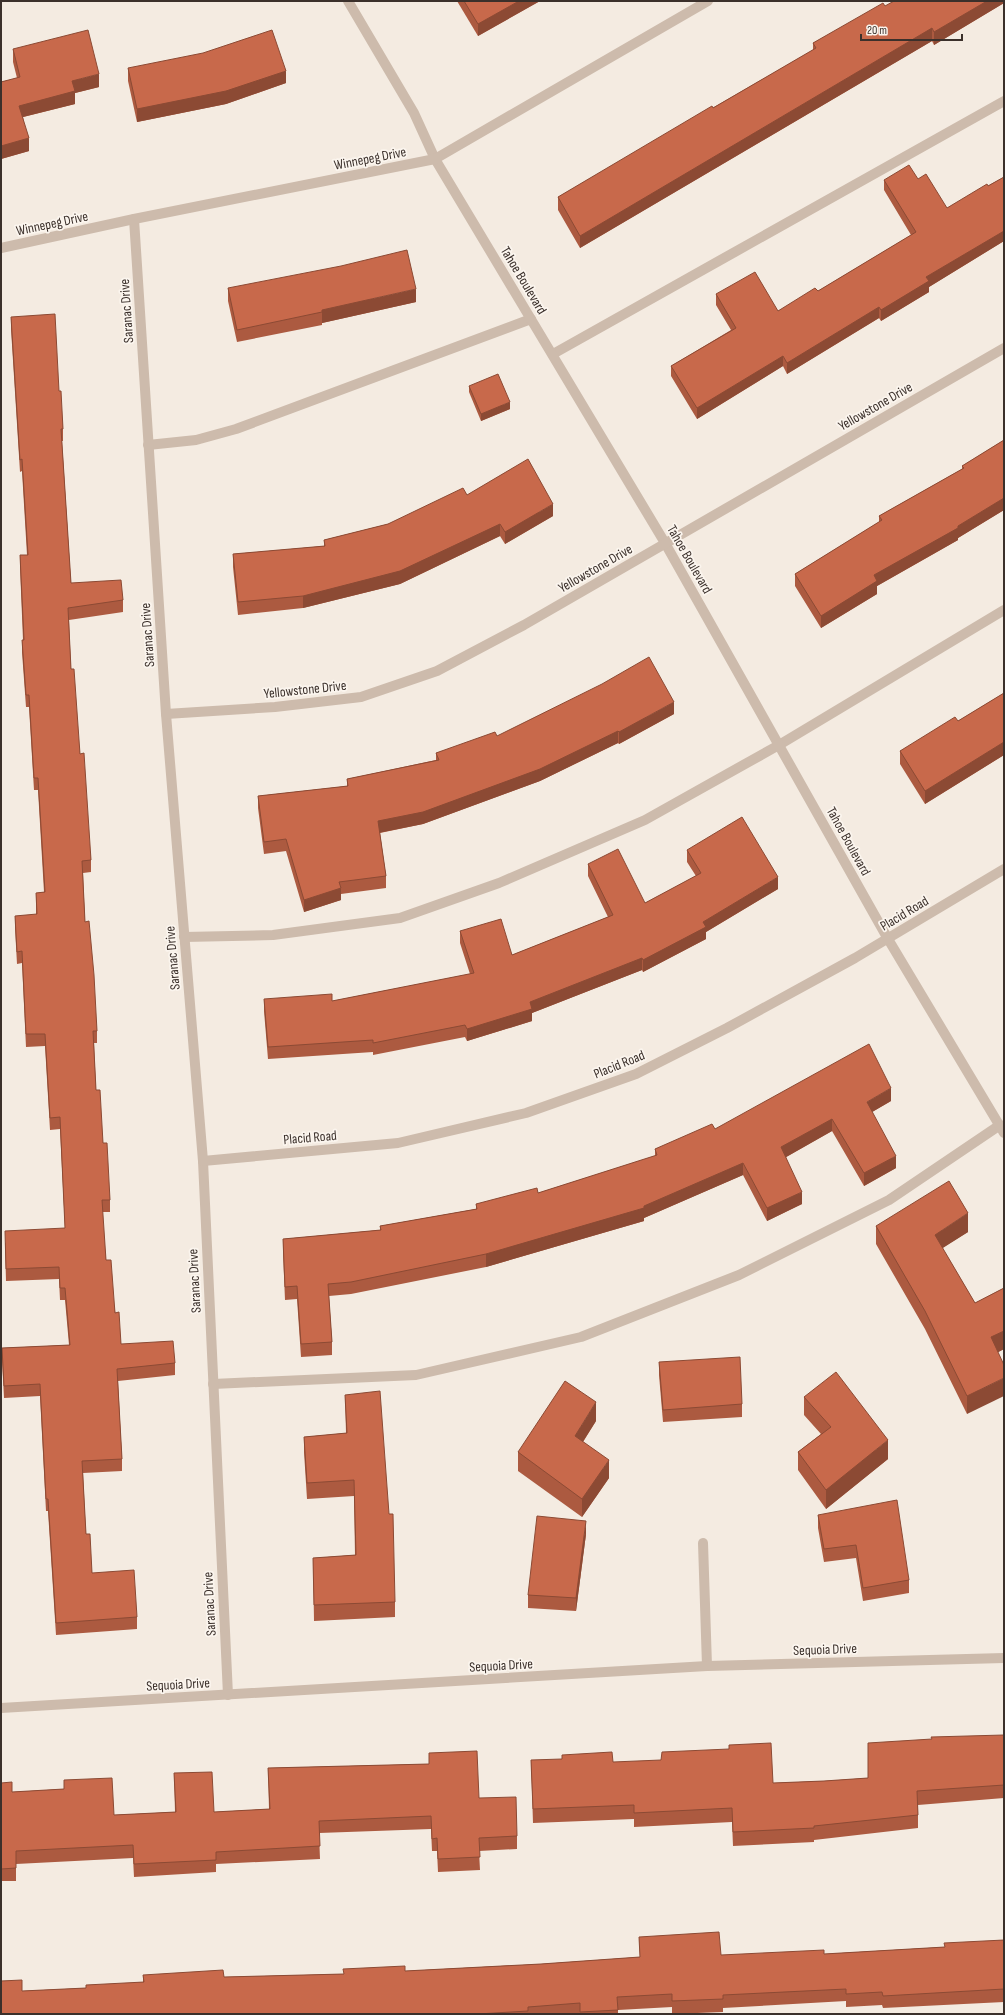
<svg xmlns="http://www.w3.org/2000/svg" width="1005" height="2015" viewBox="0 0 1005 2015" font-family="'Sofia Sans Condensed',sans-serif">
	<style>
		.lines { fill: none; stroke-linecap: round; stroke-linejoin: round }
		.lane { stroke: #cdbbac; stroke-width: 10 }
		.street { stroke: #cdbbac; stroke-width: 10 }
		.wall { fill: #ac5a40 }
		.shaded-wall { fill: #8c4a34 }
		.building { fill: #c8694b; stroke: #8c4a34 }
		.labels { text-anchor: middle; stroke-width: 3.5; stroke-linejoin: round; paint-order: stroke }
		.street-label { font-size: 14px; fill: #3b302b; stroke: #fbf5ee }
	</style>
	<rect width="100%" height="100%" fill="#f4ebe1"/>
	<g class="lines">
		<!-- lane -->
		<g class="lane">
			<polyline points="553,354 1004,101"/>
			<polyline points="148,445 196,440 236,429 531,319"/>
			<polyline points="184,937 273,935 400,918 499,883 645,820 779,745 1004,610"/>
			<polyline points="213,1384 416,1375 581,1337 739,1275 889,1200 1000,1125"/>
		</g>
		<!-- street -->
		<g class="street">
			<polyline points="348,1 414,113 435,159 665,543 888,939 1004,1133"/>
			<polyline points="134,219 166,714 203,1161 228,1695"/>
			<polyline points="1,248 134,219 435,159 708,1"/>
			<polyline points="166,714 275,707 361,697 437,671 524,625 1004,348"/>
			<polyline points="203,1161 398,1143 526,1113 636,1074 727,1028 855,958 1004,869"/>
			<polyline points="703,1543 707,1666"/>
			<polyline points="1,1708 707,1666 1004,1658"/>
		</g>
	</g>
	<!-- wall -->
	<g class="wall">
		<polygon points="457,1 540,1 478,36"/>
		<polygon points="1004,1 1004,3 934,45 932,41 580,248 558,210 558,197 813,50 813,43 885,6"/>
		<polygon points="13,49 99,87 75,93 75,104 23,117 29,151 1,159 1,82 17,78 13,62"/>
		<polygon points="128,68 286,83 226,104 137,122 128,81"/>
		<polygon points="1004,177 1004,241 929,287 929,292 881,321 879,318 787,374 783,366 697,419 671,376 671,366 731,330 716,305 716,294 778,311 818,291 911,235 884,190 884,180 918,179 947,208"/>
		<polygon points="228,288 416,302 322,323 322,325 237,342 228,301"/>
		<polygon points="11,317 59,391 63,429 63,441 62,441 71,583 123,600 123,612 69,620 71,669 91,860 91,872 83,873 85,922 97,1031 97,1043 94,1043 96,1090 110,1200 110,1212 102,1212 106,1260 121,1344 175,1363 175,1375 118,1381 122,1459 122,1471 83,1473 86,1534 92,1573 137,1617 137,1629 56,1635 48,1511 46,1511 40,1396 4,1398 2,1360 2,1348 69,1345 65,1300 60,1300 59,1279 6,1281 5,1243 65,1228 60,1129 50,1130 45,1046 26,1047 22,963 17,964 15,928 15,916 36,915 36,893 44,892 38,790 34,790 29,707 26,707 22,652 22,640 23,640 20,567 20,555 27,555 22,471 20,472 11,329"/>
		<polygon points="469,386 510,409 481,421 469,392"/>
		<polygon points="1004,440 1004,510 958,538 958,540 877,586 877,594 821,628 795,586 795,574 879,522 879,516 962,469 962,466"/>
		<polygon points="467,495 553,516 505,544 500,536 400,584 303,608 238,615 233,567 233,554 324,546 324,540 388,524"/>
		<polygon points="1004,693 1004,755 925,804 900,764 900,751 958,721"/>
		<polygon points="674,714 619,744 618,743 540,781 423,824 380,833 386,876 386,888 341,894 341,900 304,912 286,851 264,854 258,808 258,796 347,786 347,779 436,760 436,753 497,736"/>
		<polygon points="687,850 778,889 706,932 706,939 643,972 642,970 532,1013 532,1021 467,1041 465,1037 373,1055 373,1052 268,1059 264,1011 264,999 332,1001 470,974 460,943 460,931 512,955 608,917 588,876 588,864 645,903 696,876 687,862"/>
		<polygon points="891,1101 872,1112 896,1168 864,1186 832,1131 786,1157 802,1204 767,1221 743,1175 644,1218 644,1221 486,1267 351,1294 329,1296 332,1342 332,1355 301,1357 297,1299 285,1300 283,1252 283,1239 380,1230 380,1226 476,1209 476,1204 538,1193 655,1156 655,1149 715,1129"/>
		<polygon points="876,1226 968,1232 942,1248 975,1303 1004,1288 1004,1349 998,1352 967,1414 925,1329 876,1244"/>
		<polygon points="659,1362 742,1404 742,1417 663,1422 659,1375"/>
		<polygon points="345,1395 395,1602 395,1617 314,1621 313,1558 355,1555 354,1496 307,1499 304,1452 304,1437 346,1433"/>
		<polygon points="804,1397 888,1459 826,1509 798,1470 798,1452 821,1434 804,1415"/>
		<polygon points="596,1421 583,1442 609,1478 582,1517 518,1471 518,1452"/>
		<polygon points="818,1515 909,1580 909,1593 863,1601 856,1558 824,1562 818,1528"/>
		<polygon points="586,1534 576,1611 528,1608 528,1595"/>
		<polygon points="1004,1735 1004,1798 918,1805 918,1828 814,1840 814,1842 733,1846 732,1822 634,1827 634,1819 533,1823 531,1760 613,1762 773,1783 824,1781 868,1778"/>
		<polygon points="429,1753 479,1798 517,1836 517,1849 479,1851 480,1870 438,1872 437,1851 432,1851 431,1829 319,1833 320,1859 216,1864 216,1872 134,1877 133,1858 16,1864 16,1881 1,1881 1,1783 12,1792 64,1789 64,1780 114,1815 175,1812 174,1773 214,1812 269,1809 268,1768 429,1764"/>
		<polygon points="639,1937 721,1955 824,1954 944,1947 1004,1940 1004,2002 883,2008 882,2005 846,2007 846,2001 723,2008 723,2012 672,2014 672,2007 618,2010 618,2014 1,2014 22,1991 86,1988 143,1982 143,1975 224,1977 343,1974 405,1971 541,1964 640,1957"/>
	</g>
	<!-- shaded-wall -->
	<g class="shaded-wall">
		<polygon points="519,1 540,1 478,36 478,24"/>
		<polygon points="987,1 1004,1 1004,3 934,45 934,32"/>
		<polygon points="932,28 932,41 580,248 580,236"/>
		<polygon points="286,71 286,83 226,104 137,122 137,109"/>
		<polygon points="99,74 99,87 75,93 75,104 19,118 19,106 72,81"/>
		<polygon points="29,138 29,151 1,159 1,146"/>
		<polygon points="1004,231 1004,241 929,287 929,292 881,321 881,310 926,277"/>
		<polygon points="416,289 416,302 322,323 322,310"/>
		<polygon points="879,307 879,318 787,374 787,363"/>
		<polygon points="783,356 783,366 697,419 697,408"/>
		<polygon points="510,402 510,409 481,421 481,414"/>
		<polygon points="1004,498 1004,510 958,538 958,540 877,586 877,594 821,628 821,616 874,575 958,526"/>
		<polygon points="553,504 553,516 505,544 505,532"/>
		<polygon points="500,524 500,536 400,584 303,608 303,596"/>
		<polygon points="674,702 674,714 619,744 619,732"/>
		<polygon points="618,731 618,743 540,781 423,824 378,833 378,821"/>
		<polygon points="1004,742 1004,755 925,804 925,791"/>
		<polygon points="778,877 778,889 706,932 706,939 643,972 643,960 703,922"/>
		<polygon points="341,888 341,900 304,912 304,900"/>
		<polygon points="642,958 642,970 532,1013 532,1021 467,1041 467,1029 530,1002"/>
		<polygon points="891,1088 891,1101 867,1115 867,1102"/>
		<polygon points="832,1119 832,1131 781,1160 781,1147"/>
		<polygon points="896,1156 896,1168 864,1186 864,1173"/>
		<polygon points="743,1163 743,1175 644,1218 644,1221 486,1267 486,1254 644,1206"/>
		<polygon points="802,1192 802,1204 767,1221 767,1208"/>
		<polygon points="968,1213 968,1232 935,1253 935,1235"/>
		<polygon points="1004,1331 1004,1349 991,1356 991,1337"/>
		<polygon points="1004,1378 1004,1396 967,1414 967,1396"/>
		<polygon points="596,1402 596,1421 575,1454 575,1436"/>
		<polygon points="888,1440 888,1459 826,1509 826,1490"/>
		<polygon points="609,1460 609,1478 582,1517 582,1499"/>
		<polygon points="586,1521 586,1534 576,1611 576,1598"/>
	</g>
	<!-- building -->
	<g class="building">
		<polygon points="464,1 519,1 478,24"/>
		<polygon points="894,1 987,1 934,32 932,28 580,236 558,197 712,106 713,108 816,48 813,43 883,3 885,6"/>
		<polygon points="88,30 99,74 72,81 75,91 19,106 29,138 1,146 1,82 20,77 13,49"/>
		<polygon points="272,30 286,71 226,91 137,109 128,68 203,53"/>
		<polygon points="909,165 918,179 926,174 947,208 987,184 988,186 1004,177 1004,231 926,277 929,281 881,310 879,307 787,363 783,356 697,408 671,366 736,328 716,294 755,272 778,311 815,288 818,291 916,232 884,180"/>
		<polygon points="407,250 416,289 322,310 322,312 237,330 228,288 341,266"/>
		<polygon points="55,314 59,391 61,391 63,429 61,429 71,583 121,580 123,600 68,608 71,669 74,669 80,754 84,753 91,860 82,861 85,922 89,921 94,975 97,1031 93,1031 96,1090 100,1090 103,1143 107,1143 110,1200 102,1200 106,1260 111,1260 115,1313 119,1312 121,1344 173,1341 175,1363 117,1369 122,1459 82,1461 86,1534 90,1534 92,1573 134,1570 137,1617 56,1623 48,1499 46,1499 40,1384 4,1386 2,1348 70,1345 65,1288 60,1288 59,1267 6,1269 5,1231 65,1228 60,1117 50,1118 45,1034 26,1034 22,951 17,952 15,916 37,914 36,893 45,892 38,778 34,778 29,695 26,695 22,640 24,640 20,555 28,555 22,459 20,460 11,317"/>
		<polygon points="498,374 510,402 481,414 469,386"/>
		<polygon points="1004,440 1004,498 958,526 958,528 874,575 877,581 821,616 795,574 882,520 879,516 964,468 962,466"/>
		<polygon points="528,459 553,504 505,532 500,524 400,571 303,596 238,602 233,554 325,546 324,540 388,524 463,488 467,495"/>
		<polygon points="649,657 674,702 619,732 618,731 540,769 423,812 378,821 386,876 339,882 341,888 304,900 286,839 264,842 258,796 348,786 347,779 439,760 436,753 495,732 497,736 602,684"/>
		<polygon points="1004,693 1004,742 925,791 900,751 955,717 958,721"/>
		<polygon points="742,817 778,877 703,922 706,927 643,960 642,958 530,1002 532,1009 467,1029 465,1025 373,1043 373,1040 268,1047 264,999 332,994 332,1001 474,973 460,931 501,919 512,955 613,915 588,864 618,849 645,903 701,873 687,850"/>
		<polygon points="869,1044 891,1088 867,1102 896,1156 864,1173 832,1119 781,1147 802,1192 767,1208 743,1163 644,1206 644,1208 486,1254 351,1282 328,1284 332,1342 301,1344 297,1286 285,1287 283,1239 381,1230 380,1226 477,1209 476,1204 537,1188 538,1193 657,1155 655,1149 712,1124 715,1129"/>
		<polygon points="949,1181 968,1213 935,1235 975,1303 1004,1288 1004,1331 991,1337 1004,1365 1004,1378 967,1396 925,1311 876,1226"/>
		<polygon points="740,1357 742,1404 663,1410 659,1362"/>
		<polygon points="836,1372 888,1440 826,1490 798,1452 831,1427 804,1397"/>
		<polygon points="565,1381 596,1402 575,1436 609,1460 582,1499 518,1452"/>
		<polygon points="380,1391 389,1514 393,1514 395,1602 314,1605 313,1558 356,1555 354,1480 307,1483 304,1437 347,1433 345,1395"/>
		<polygon points="897,1500 909,1580 863,1588 856,1545 824,1549 818,1515"/>
		<polygon points="537,1516 586,1521 576,1598 528,1595"/>
		<polygon points="1004,1735 1004,1785 917,1791 918,1815 814,1826 814,1828 733,1832 732,1808 634,1813 634,1805 533,1809 531,1760 562,1759 562,1755 612,1752 613,1762 661,1760 662,1752 729,1749 729,1745 771,1743 773,1783 824,1781 868,1778 868,1743 932,1739 931,1737"/>
		<polygon points="477,1751 479,1798 516,1797 517,1836 479,1838 480,1857 438,1859 437,1838 432,1839 431,1816 319,1821 320,1846 216,1852 216,1860 134,1864 133,1845 16,1851 16,1868 1,1869 1,1783 12,1782 12,1792 64,1789 64,1780 112,1778 114,1815 176,1812 174,1773 212,1772 214,1812 270,1809 268,1768 429,1764 429,1753"/>
		<polygon points="719,1932 721,1955 824,1950 824,1954 945,1947 944,1943 1004,1940 1004,1989 883,1996 882,1992 846,1994 846,1989 723,1995 723,1999 672,2001 672,1994 617,1997 618,2010 580,2012 580,2003 528,2007 528,2011 478,2014 1,2014 1,1981 22,1980 22,1991 86,1988 86,1985 144,1982 143,1975 223,1970 224,1977 344,1974 343,1969 405,1966 405,1971 541,1964 640,1957 639,1937"/>
	</g>
	<g class="labels">
		<!-- street labels -->
		<g class="street-label">
			<text transform="translate(370 158) rotate(-11)" y="5">Winnepeg Drive</text>
			<text transform="translate(52 223) rotate(-12)" y="5">Winnepeg Drive</text>
			<text transform="translate(524 280) rotate(59)" y="5">Tahoe Boulevard</text>
			<text transform="translate(126 311) rotate(-94)" y="5">Saranac Drive</text>
			<text transform="translate(875 406) rotate(-30)" y="5">Yellowstone Drive</text>
			<text transform="translate(690 559) rotate(60)" y="5">Tahoe Boulevard</text>
			<text transform="translate(595 568) rotate(-30)" y="5">Yellowstone Drive</text>
			<text transform="translate(147 635) rotate(-94)" y="5">Saranac Drive</text>
			<text transform="translate(305 689) rotate(-6)" y="5">Yellowstone Drive</text>
			<text transform="translate(849 841) rotate(61)" y="5">Tahoe Boulevard</text>
			<text transform="translate(904 913) rotate(-31)" y="5">Placid Road</text>
			<text transform="translate(172 958) rotate(-95)" y="5">Saranac Drive</text>
			<text transform="translate(619 1064) rotate(-22)" y="5">Placid Road</text>
			<text transform="translate(310 1137) rotate(-5)" y="5">Placid Road</text>
			<text transform="translate(194 1281) rotate(-93)" y="5">Saranac Drive</text>
			<text transform="translate(209 1604) rotate(-93)" y="5">Saranac Drive</text>
			<text transform="translate(825 1649) rotate(-2)" y="5">Sequoia Drive</text>
			<text transform="translate(501 1665) rotate(-3)" y="5">Sequoia Drive</text>
			<text transform="translate(178 1684) rotate(-3)" y="5">Sequoia Drive</text>
		</g>
	</g>
	<!-- border -->
	<rect width="1005" height="2015" fill="none" stroke="#3b302b" stroke-width="4"/>
	<!-- scale -->
	<path d="M861 34v6h101v-6" fill="none" stroke="#3b302b" stroke-width="2"/>
	<text x="867" y="34" font-size="12" fill="#3b302b" stroke="#fbf5ee" stroke-width="3" paint-order="stroke">20 m</text>
</svg>
